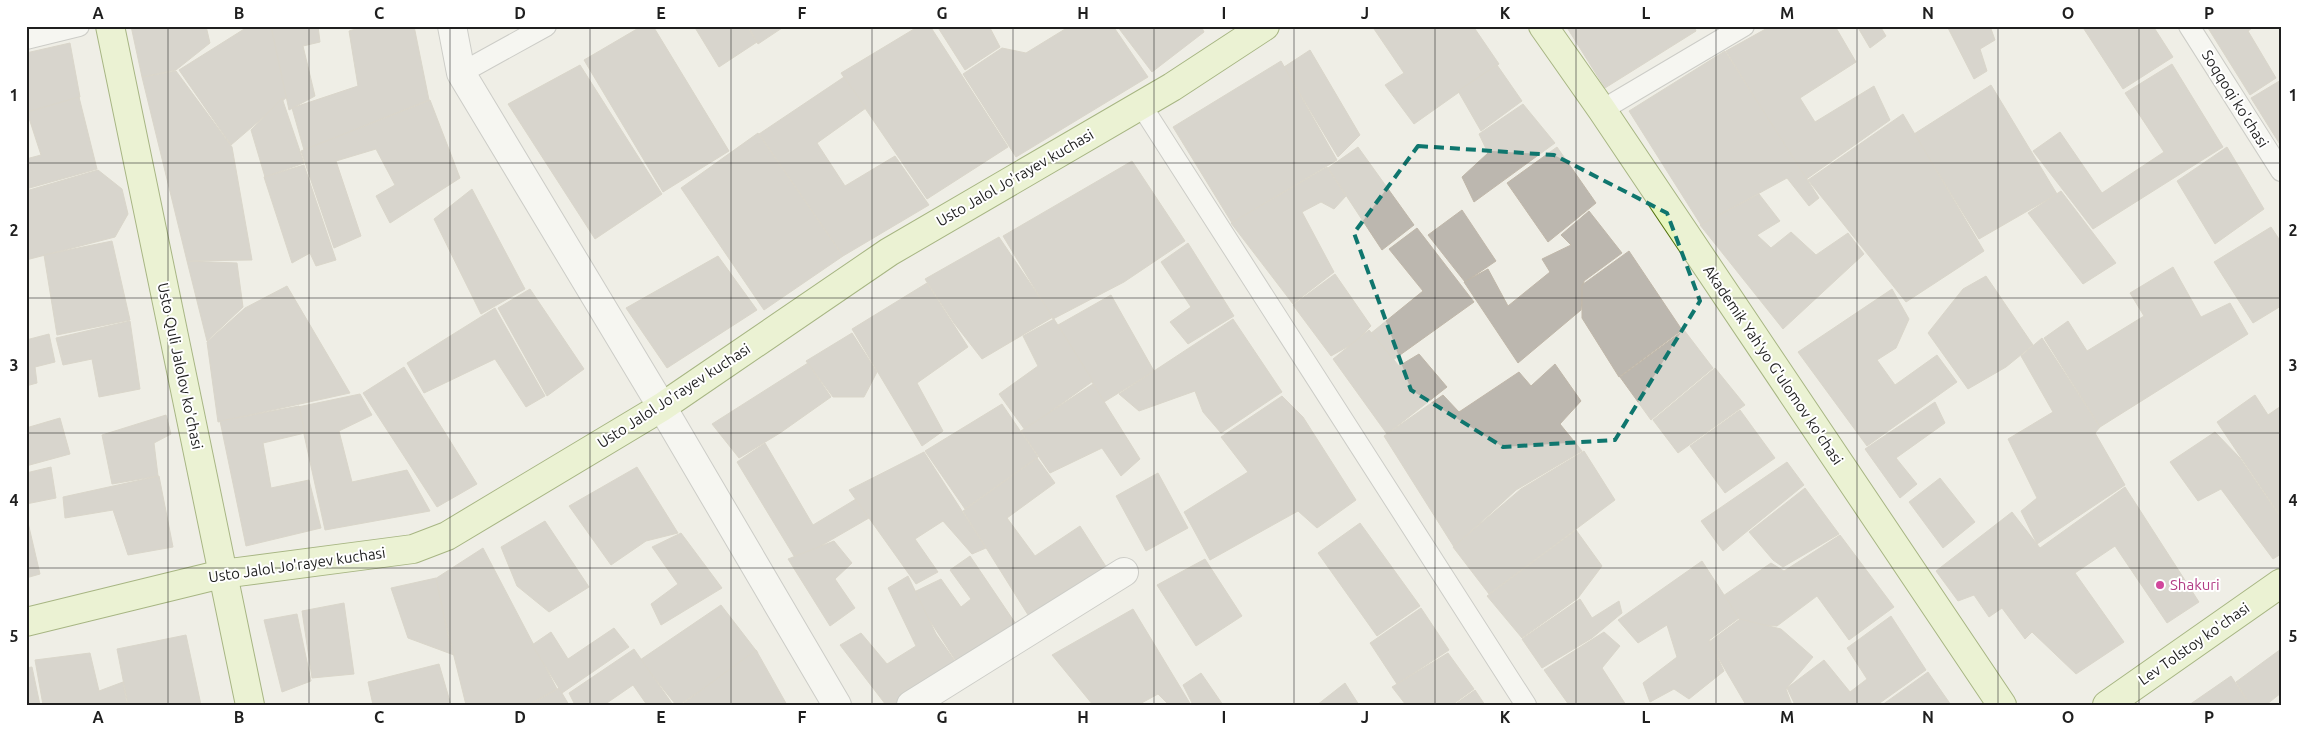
<svg xmlns="http://www.w3.org/2000/svg" width="2307" height="731" viewBox="0 0 2307 731" font-family="Ubuntu,sans-serif">
	<style>
		.building { fill: #bcb7af; stroke: #c0b7a9 }
		.lines { fill: none; stroke-linecap: round; stroke-linejoin: round }
		.lane-casing { stroke: #a3a3a3; stroke-width: 22 }
		.street-casing { stroke: #a3a3a3; stroke-width: 30 }
		.secondary-casing { stroke: #51700c; stroke-width: 30 }
		.lane { stroke: #fff; stroke-width: 20 }
		.street { stroke: #fff; stroke-width: 28 }
		.secondary { stroke: #e7f6bd; stroke-width: 28 }
		.marked { fill: none; stroke: #0f766e; stroke-width: 4; stroke-dasharray: 10 6; stroke-linejoin: round }
		.grid { fill: none; stroke: #1f1f1f; stroke-width: 1; stroke-opacity: 0.55 }
		.hotel-dot { fill: #d1479c; stroke: #fff; stroke-width: 2 }
		.labels { text-anchor: middle; stroke-width: 4; stroke-linejoin: round; paint-order: stroke }
		.street-label { font-size: 15px; fill: #1f1f1f; stroke: #fff }
		.hotel-label { font-size: 15px; fill: #b23c85; stroke: #fff; text-anchor: start }
		.neatline { fill: none; stroke: #1f1f1f; stroke-width: 2 }
		.grid-label { font-size: 16px; text-anchor: middle; font-weight: bold; fill: #1f1f1f }
	</style>
	<rect width="100%" height="100%" fill="#efeee6"/>
	<!-- building -->
	<g class="building">
		<polygon points="131,26 206,26 210,43 176,70 142,77"/>
		<polygon points="249,26 271,26 287,97 231,145 179,70"/>
		<polygon points="271,26 318,26 320,42 303,46 315,96 289,110"/>
		<polygon points="366,26 414,26 429,100 304,150 292,108 358,86 349,31"/>
		<polygon points="642,26 653,26 729,151 663,192 584,60"/>
		<polygon points="694,26 747,26 757,42 719,67"/>
		<polygon points="748,26 785,26 758,44"/>
		<polygon points="919,26 930,26 1008,147 927,199 841,73"/>
		<polygon points="937,26 989,26 1000,47 965,70"/>
		<polygon points="1070,26 1113,26 1148,77 1016,157 963,74 1002,48 1026,53"/>
		<polygon points="1117,26 1201,26 1204,32 1152,72"/>
		<polygon points="1372,26 1473,26 1499,64 1414,124 1385,85 1404,73"/>
		<polygon points="1566,26 1694,26 1696,31 1605,88"/>
		<polygon points="1771,26 1835,26 1856,62 1800,98 1815,122 1874,86 1890,120 1805,180 1726,51"/>
		<polygon points="1857,26 1880,26 1886,36 1870,48"/>
		<polygon points="1947,26 1990,26 1995,40 1980,49 1987,71 1974,79"/>
		<polygon points="2082,26 2153,26 2173,57 2123,89"/>
		<polygon points="2212,26 2255,26 2248,31 2276,78 2250,95 2208,28"/>
		<polygon points="70,43 80,97 26,113 26,53"/>
		<polygon points="1310,50 1360,135 1338,157 1284,67"/>
		<polygon points="1725,51 1819,198 1809,206 1787,178 1701,225 1629,111"/>
		<polygon points="1281,61 1337,160 1232,223 1173,127"/>
		<polygon points="2172,64 2223,147 2093,229 2033,151 2060,132 2102,193 2164,152 2125,93"/>
		<polygon points="580,65 662,194 595,239 508,104"/>
		<polygon points="1497,65 1522,101 1481,131 1458,91"/>
		<polygon points="176,71 232,147 252,260 187,261 142,77"/>
		<polygon points="844,77 866,108 817,143 845,186 895,156 929,205 843,256 759,134"/>
		<polygon points="2281,80 2281,146 2251,98"/>
		<polygon points="1991,85 2057,194 1979,239 1914,134"/>
		<polygon points="79,97 97,169 26,189 26,159 41,155 27,112"/>
		<polygon points="282,98 304,163 265,177 251,130"/>
		<polygon points="430,100 460,178 390,223 376,196 395,185 376,149 336,161 361,236 334,248 301,151"/>
		<polygon points="1523,104 1555,143 1474,202 1462,177 1488,153 1479,134"/>
		<polygon points="1903,114 1984,251 1906,302 1808,180"/>
		<polygon points="758,133 843,256 764,310 681,188"/>
		<polygon points="1358,147 1414,225 1382,250 1328,168"/>
		<polygon points="1557,147 1596,203 1548,242 1507,183"/>
		<polygon points="2227,147 2264,209 2215,244 2177,181"/>
		<polygon points="1132,161 1185,241 1124,282 1053,319 1003,236"/>
		<polygon points="304,165 336,260 316,266 310,253 292,263 264,177"/>
		<polygon points="1327,167 1346,196 1334,209 1321,202 1302,212 1334,272 1293,304 1231,223"/>
		<polygon points="98,170 122,189 128,214 115,237 26,260 26,191"/>
		<polygon points="472,189 525,289 481,314 434,219"/>
		<polygon points="2061,191 2116,263 2083,284 2028,213"/>
		<polygon points="1759,194 1780,221 1757,235 1771,248 1791,232 1816,255 1848,233 1864,254 1783,329 1700,225"/>
		<polygon points="1462,210 1496,261 1465,282 1428,235"/>
		<polygon points="1589,211 1622,253 1584,281 1581,310 1518,363 1464,282 1488,269 1508,306 1550,272 1542,259 1571,245 1561,235"/>
		<polygon points="2271,227 2281,242 2281,306 2253,323 2214,262"/>
		<polygon points="1417,228 1474,302 1393,360 1370,334 1423,291 1389,249"/>
		<polygon points="999,237 1053,317 982,359 954,323 925,279"/>
		<polygon points="112,241 130,320 57,335 44,255"/>
		<polygon points="1188,243 1234,316 1188,344 1170,322 1191,307 1161,262"/>
		<polygon points="1629,251 1682,330 1619,377 1582,318 1582,285"/>
		<polygon points="718,256 757,310 667,368 626,308"/>
		<polygon points="187,261 237,263 243,307 207,341"/>
		<polygon points="2173,267 2201,317 2230,303 2248,334 2100,427 2044,338 2068,321 2087,351 2144,316 2130,293"/>
		<polygon points="1335,274 1371,326 1354,343 1331,356 1293,305"/>
		<polygon points="1986,276 2033,345 2006,367 1968,389 1928,333 1963,289"/>
		<polygon points="927,283 968,347 917,383 943,431 922,446 852,329"/>
		<polygon points="287,286 350,393 218,422 207,342 245,308"/>
		<polygon points="530,289 584,369 547,396 498,308"/>
		<polygon points="1892,289 1909,319 1896,348 1877,360 1895,385 1937,355 1957,382 1867,446 1798,352"/>
		<polygon points="1111,295 1154,371 1104,402 1058,325"/>
		<polygon points="495,308 545,396 526,407 495,359 424,393 407,363"/>
		<polygon points="1054,319 1093,381 1025,430 999,394 1038,366 1023,336"/>
		<polygon points="1233,319 1282,392 1221,433 1203,412 1195,391 1139,411 1119,394"/>
		<polygon points="130,321 140,389 99,397 92,359 63,365 56,338"/>
		<polygon points="1369,330 1399,366 1419,354 1447,387 1387,434 1333,359"/>
		<polygon points="1684,330 1713,368 1651,420 1620,377"/>
		<polygon points="852,333 877,372 864,397 833,397 806,361"/>
		<polygon points="49,334 55,362 35,367 37,383 26,386 26,340"/>
		<polygon points="2042,338 2100,427 2095,433 2125,485 2037,544 2021,511 2037,498 2008,439 2053,412 2021,356"/>
		<polygon points="808,363 831,397 780,433 739,458 712,424"/>
		<polygon points="1555,364 1581,401 1560,424 1582,451 1516,490 1454,547 1384,436 1443,395 1459,412 1519,372 1531,386"/>
		<polygon points="404,367 477,484 437,507 363,393"/>
		<polygon points="1715,368 1745,405 1678,453 1653,420"/>
		<polygon points="1093,384 1140,459 1121,476 1102,448 1050,473 1021,431"/>
		<polygon points="360,394 372,415 339,431 352,482 407,470 430,511 325,530 298,407"/>
		<polygon points="2255,395 2268,415 2281,406 2281,517 2217,422"/>
		<polygon points="1282,396 1303,417 1356,500 1317,528 1298,511 1210,560 1184,512 1248,472 1221,437"/>
		<polygon points="1935,402 1945,423 1896,458 1917,484 1900,498 1865,449"/>
		<polygon points="1002,404 1038,457 965,509 925,451"/>
		<polygon points="299,406 305,433 263,443 271,488 309,480 321,528 246,546 220,421"/>
		<polygon points="1740,410 1775,458 1725,493 1690,446"/>
		<polygon points="166,415 171,434 154,443 158,476 112,484 102,435"/>
		<polygon points="60,418 70,454 26,466 26,428"/>
		<polygon points="2215,432 2240,458 2281,518 2281,554 2273,559 2221,489 2198,501 2170,462"/>
		<polygon points="765,443 813,525 856,499 869,518 805,555 794,556 737,462"/>
		<polygon points="1584,451 1615,500 1489,594 1453,547 1521,489"/>
		<polygon points="924,452 986,548 972,554 943,521 915,539 938,572 916,584 849,490"/>
		<polygon points="1037,458 1055,483 1007,518 1035,556 1080,526 1114,579 1040,634 963,511"/>
		<polygon points="1787,462 1804,485 1723,551 1701,521"/>
		<polygon points="51,467 56,498 26,504 26,473"/>
		<polygon points="637,467 678,533 646,541 611,565 569,506"/>
		<polygon points="1158,473 1188,528 1146,551 1116,496"/>
		<polygon points="159,476 173,547 128,555 113,510 65,518 63,497"/>
		<polygon points="1940,478 1975,522 1943,548 1909,502"/>
		<polygon points="2125,487 2199,602 2167,623 2115,546 2075,573 2124,642 2076,674 2032,632 2025,639 2002,608 1989,617 1974,595 1958,601 1936,571 2012,512 2040,548"/>
		<polygon points="1805,488 1839,534 1783,567 1773,560 1749,532"/>
		<polygon points="26,514 40,574 26,578"/>
		<polygon points="545,521 589,587 549,612 517,586 501,547"/>
		<polygon points="1360,523 1420,606 1377,636 1318,553"/>
		<polygon points="1576,530 1602,566 1578,598 1522,638 1487,596"/>
		<polygon points="681,533 722,588 661,625 651,604 678,584 652,547"/>
		<polygon points="1840,535 1894,607 1849,640 1817,596 1777,626 1743,624 1723,596 1771,563 1784,571"/>
		<polygon points="834,541 852,563 835,579 855,608 830,626 788,559"/>
		<polygon points="483,548 557,689 528,705 466,705 435,579"/>
		<polygon points="970,556 1024,636 965,675 912,593 941,579 961,607 971,599 950,570"/>
		<polygon points="1205,559 1242,616 1196,646 1157,585"/>
		<polygon points="1702,561 1739,618 1709,640 1724,671 1689,699 1674,689 1650,702 1643,683 1677,657 1667,625 1638,643 1618,620"/>
		<polygon points="908,576 936,634 960,668 902,705 886,705 840,645 861,633 887,664 916,646 888,588"/>
		<polygon points="436,578 448,635 454,655 408,638 391,588"/>
		<polygon points="1580,599 1592,618 1619,601 1622,613 1592,638 1542,668 1522,639"/>
		<polygon points="344,603 354,674 312,678 302,611"/>
		<polygon points="721,605 758,653 679,705 676,705 640,660"/>
		<polygon points="1421,608 1449,650 1397,684 1370,643"/>
		<polygon points="1133,609 1191,705 1169,705 1158,694 1138,705 1093,705 1052,655"/>
		<polygon points="297,614 311,681 282,692 264,620"/>
		<polygon points="1891,616 1926,670 1877,705 1795,705 1787,688 1824,660 1850,692 1867,679 1847,648"/>
		<polygon points="1740,619 1781,629 1813,657 1786,689 1792,705 1746,705 1709,642"/>
		<polygon points="614,628 629,647 562,693 532,645 551,632 568,659"/>
		<polygon points="1604,632 1620,646 1602,668 1626,705 1569,705 1544,670"/>
		<polygon points="186,635 201,705 128,705 117,649"/>
		<polygon points="634,649 673,705 647,705 633,685 604,705 575,705 569,693"/>
		<polygon points="2281,649 2281,693 2266,705 2250,705 2236,682"/>
		<polygon points="756,650 787,705 681,705"/>
		<polygon points="90,653 99,691 123,682 127,705 43,705 35,660"/>
		<polygon points="1448,653 1474,689 1452,705 1406,705 1392,687"/>
		<polygon points="439,664 451,705 373,705 368,682"/>
		<polygon points="32,667 40,705 26,705 26,668"/>
		<polygon points="1928,672 1951,705 1882,705"/>
		<polygon points="1201,673 1223,705 1193,705 1183,685"/>
		<polygon points="2231,676 2250,705 2189,705"/>
		<polygon points="1345,683 1359,705 1317,705"/>
		<polygon points="559,688 569,705 529,705"/>
		<polygon points="1475,690 1485,705 1454,705"/>
	</g>
	<g class="lines">
		<!-- lane casing -->
		<g class="lane-casing">
			<g id="lane">
				<polyline points="2189,26 2281,171"/>
				<polyline points="26,39 79,26"/>
				<polyline points="461,73 546,26"/>
				<polyline points="1141,105 1526,705"/>
				<polyline points="1602,110 1744,26"/>
			</g>
		</g>
		<!-- street casing -->
		<g class="street-casing">
			<g id="street">
				<polyline points="452,26 461,73 662,407 837,705"/>
				<polyline points="911,705 1124,572"/>
			</g>
		</g>
		<!-- secondary casing -->
		<g class="secondary-casing">
			<g id="secondary">
				<polyline points="110,26 250,705"/>
				<polyline points="1543,26 1602,110 2002,705"/>
				<polyline points="26,622 222,574 413,549 447,536 662,407 889,252 1172,87 1265,26"/>
				<polyline points="2107,705 2281,583"/>
			</g>
		</g>
		<!-- lane -->
		<use href="#lane" class="lane"/>
		<!-- street -->
		<use href="#street" class="street"/>
		<!-- secondary -->
		<use href="#secondary" class="secondary"/>
	</g>
	<!-- marked area -->
	<path d="M0 0H2307V731H0ZM1418,146L1554,155L1667,213L1700,301L1615,440L1503,447L1411,390L1354,233Z" fill="#efeee6" fill-opacity=".55" fill-rule="evenodd"/>
	<path class="marked" d="M1418,146L1554,155L1667,213L1700,301L1615,440L1503,447L1411,390L1354,233Z"/>
	<!-- grid -->
	<path class="grid" d="M168,26V705M309,26V705M450,26V705M590,26V705M731,26V705M872,26V705M1013,26V705M1154,26V705M1294,26V705M1435,26V705M1576,26V705M1716,26V705M1857,26V705M1998,26V705M2139,26V705M26,163H2281M26,298H2281M26,433H2281M26,568H2281"/>
	<!-- markers -->
	<circle class="hotel-dot" cx="2160" cy="585" r="5"/>
	<g class="labels">
		<!-- street labels -->
		<g class="street-label">
			<text transform="translate(2235 99) rotate(58)" y="5">Soqqoqi ko'chasi</text>
			<text transform="translate(1015 178) rotate(-30)" y="5">Usto Jalol Jo'rayev kuchasi</text>
			<text transform="translate(1773 365) rotate(56)" y="5">Akademik Yah'yo G'ulomov ko'chasi</text>
			<text transform="translate(180 366) rotate(78)" y="5">Usto Quli Jalolov ko'chasi</text>
			<text transform="translate(674 396) rotate(-33)" y="5">Usto Jalol Jo'rayev kuchasi</text>
			<text transform="translate(297 565) rotate(-8)" y="5">Usto Jalol Jo'rayev kuchasi</text>
			<text transform="translate(2194 644) rotate(-35)" y="5">Lev Tolstoy ko'chasi</text>
		</g>
		<!-- hotel labels -->
		<g class="hotel-label">
			<text x="2170" y="590">Shakuri</text>
		</g>
	</g>
	<!-- border -->
	<rect width="2307" height="731" fill="none" stroke="#ffffff" stroke-width="55"/>
	<rect x="28" y="28" width="2252" height="676" class="neatline"/>
	<g class="grid-label">
		<text x="98" y="19">A</text>
		<text x="239" y="19">B</text>
		<text x="379" y="19">C</text>
		<text x="520" y="19">D</text>
		<text x="661" y="19">E</text>
		<text x="802" y="19">F</text>
		<text x="942" y="19">G</text>
		<text x="1083" y="19">H</text>
		<text x="1224" y="19">I</text>
		<text x="1365" y="19">J</text>
		<text x="1505" y="19">K</text>
		<text x="1646" y="19">L</text>
		<text x="1787" y="19">M</text>
		<text x="1928" y="19">N</text>
		<text x="2068" y="19">O</text>
		<text x="2209" y="19">P</text>
		<text x="14" y="101">1</text>
		<text x="2293" y="101">1</text>
		<text x="14" y="236">2</text>
		<text x="2293" y="236">2</text>
		<text x="14" y="371">3</text>
		<text x="2293" y="371">3</text>
		<text x="14" y="506">4</text>
		<text x="2293" y="506">4</text>
		<text x="14" y="642">5</text>
		<text x="2293" y="642">5</text>
		<text x="98" y="723">A</text>
		<text x="239" y="723">B</text>
		<text x="379" y="723">C</text>
		<text x="520" y="723">D</text>
		<text x="661" y="723">E</text>
		<text x="802" y="723">F</text>
		<text x="942" y="723">G</text>
		<text x="1083" y="723">H</text>
		<text x="1224" y="723">I</text>
		<text x="1365" y="723">J</text>
		<text x="1505" y="723">K</text>
		<text x="1646" y="723">L</text>
		<text x="1787" y="723">M</text>
		<text x="1928" y="723">N</text>
		<text x="2068" y="723">O</text>
		<text x="2209" y="723">P</text>
	</g>
</svg>
